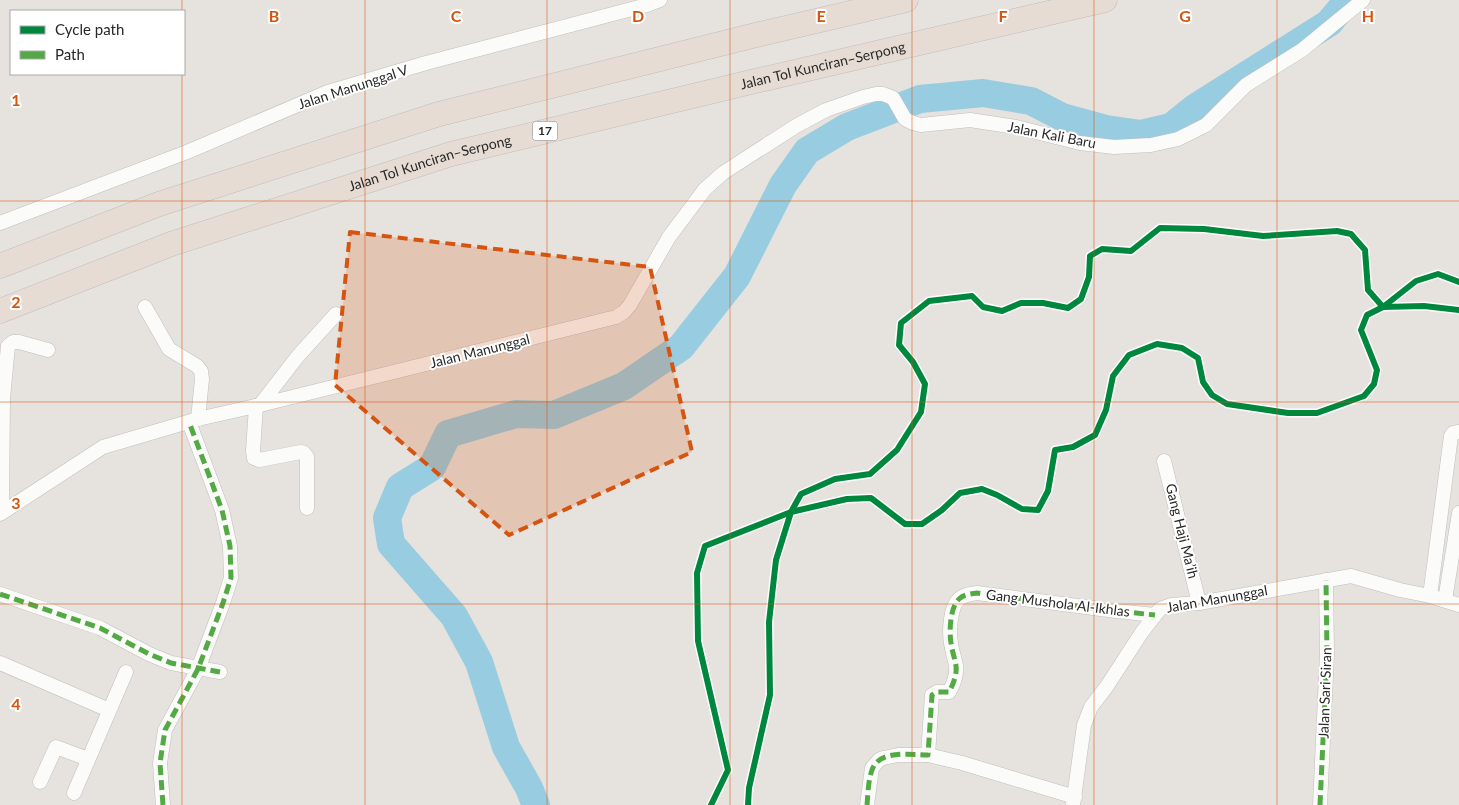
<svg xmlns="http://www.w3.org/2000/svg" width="1459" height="805" viewBox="0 0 1459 805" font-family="Lato,sans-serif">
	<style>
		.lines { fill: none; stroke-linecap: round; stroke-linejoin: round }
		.river { stroke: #98cce0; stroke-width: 28 }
		.street-casing { stroke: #c0bebf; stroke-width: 15 }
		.highway-casing { stroke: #bfbdbc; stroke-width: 25 }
		.street { stroke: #fbfbfa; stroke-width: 14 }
		.highway { stroke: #e6dcd4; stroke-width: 24 }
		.quiet { stroke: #53aa44; stroke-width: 5; stroke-dasharray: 10 5; stroke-linecap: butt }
		.cycleway-casing { stroke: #fff; stroke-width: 9 }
		.cycleway { stroke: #00873e; stroke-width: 6 }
		.marked { fill: #d5540f; fill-opacity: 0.2; stroke: #d5540f; stroke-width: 4; stroke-dasharray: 10 6; stroke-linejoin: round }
		.grid { fill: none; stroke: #d5540f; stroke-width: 1; stroke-opacity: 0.55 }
		.labels { text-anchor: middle; stroke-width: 4; stroke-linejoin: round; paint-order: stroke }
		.shield { fill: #fff; stroke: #686868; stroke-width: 1 }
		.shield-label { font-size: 12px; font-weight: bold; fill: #282828 }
		.street-label { font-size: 14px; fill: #282828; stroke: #fff }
		.grid-label { font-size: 16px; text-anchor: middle; font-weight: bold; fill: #d5540f; stroke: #fff; stroke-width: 4; stroke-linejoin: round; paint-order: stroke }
	</style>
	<rect width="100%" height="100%" fill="#e6e2de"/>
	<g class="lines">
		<!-- river -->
		<polyline class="river" points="536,805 529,788 506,747 479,662 454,616 391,544 387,518 400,487 432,467 448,434 516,414 554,415 624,386 681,347 737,276 783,185 807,151 847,127 920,99 983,93 1031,101 1062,117 1106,129 1141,134 1171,127 1196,107 1329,23 1348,0"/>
		<!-- street casing -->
		<g class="street-casing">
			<g id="street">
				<polyline points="0,223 187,152 328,92 426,63 647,5 660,0"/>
				<polyline points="145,307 169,349 197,366 201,371 202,379 198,419"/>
				<polyline points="260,405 298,356 336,314"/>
				<polyline points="256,406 253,451 254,458 259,460 301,452 304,453 307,457 307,508"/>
				<polyline points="1164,461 1199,603"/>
				<polyline points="2,512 3,398 8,346 13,342 19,342 48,350"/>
				<polyline points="0,514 103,447 198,419 260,405 616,317 624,312 630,305 669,237 705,189 723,173 743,160 796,126 826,110 863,97 876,94 883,94 893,98 905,119 913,123 921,125 970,120 1016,127 1080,143 1114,147 1151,145 1178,139 1206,125 1246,85 1302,50 1363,0"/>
				<polyline points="0,594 100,628 149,654 171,663 220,672"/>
				<polyline points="1430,596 1451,436 1453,433 1459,432"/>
				<polyline points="1445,600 1459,513"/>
				<polyline points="0,663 109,710"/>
				<path d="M928,755L932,695L937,692H949C953,685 957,675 956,666C955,659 952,651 951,643C949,632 950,607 959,599C964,594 971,594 977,593L1116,611L1155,615"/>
				<polyline points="40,782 56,747 88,759"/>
				<polyline points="74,793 126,672"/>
				<polyline points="163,805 160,763 165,730 198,669 223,603 231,578 230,546 222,510 189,422"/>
				<polyline points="867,805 872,768 879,760 883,758 898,755 928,755 962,763 1075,797"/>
				<polyline points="1073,805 1084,725 1091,707 1107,686 1142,632 1160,609 1171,605 1199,603 1351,576 1400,590 1430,596 1459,605"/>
				<polyline points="1320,805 1327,654 1326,580"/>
			</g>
		</g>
		<!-- highway casing -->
		<g class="highway-casing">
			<g id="highway">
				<polyline points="0,266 159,204 439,114 760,34 906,0"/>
				<path id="s1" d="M0,311L171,244L451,154L764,79L1105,0"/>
			</g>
		</g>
		<!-- street -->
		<use href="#street" class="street"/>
		<!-- highway -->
		<use href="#highway" class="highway"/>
		<!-- quiet -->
		<g class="quiet">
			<polyline points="0,594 100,628 149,654 171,663 220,672"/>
			<polyline points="163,805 160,763 165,730 198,669 223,603 231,578 230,546 222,510 189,422"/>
			<path d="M867,805C868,794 868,781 872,770C879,749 911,755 928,755L932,695L937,692H949C953,685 957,675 956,666C955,659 952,651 951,643C949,632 950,607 959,599C964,594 971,594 977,593L1116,611L1155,615"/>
			<polyline points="1320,805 1327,654 1326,580"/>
		</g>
		<!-- cycleway casing -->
		<g class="cycleway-casing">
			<g id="cycleway">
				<polyline points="711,805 728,770 698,641 697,573 705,546 791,512 847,499 871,498 905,524 922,524 942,510 960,493 982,489 997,495 1022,509 1038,510 1048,491 1055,450 1073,447 1095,435 1106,410 1113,376 1129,355 1157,344 1182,348 1198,358 1203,382 1212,395 1227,404 1288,413 1317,413 1364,396 1374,384 1377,370 1361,330 1367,315 1383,307 1424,306 1459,310"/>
				<polyline points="748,805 749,788 770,695 769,622 776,560 791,512 801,494 835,479 870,474 897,450 921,412 925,384 913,362 899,345 901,323 929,301 972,296 983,307 1002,311 1021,303 1043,303 1068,308 1081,299 1089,277 1090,256 1102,249 1131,251 1160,228 1204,229 1263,236 1337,231 1351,234 1365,250 1368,290 1383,307 1416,281 1438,274 1459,282"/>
			</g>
		</g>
		<!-- cycleway -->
		<use href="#cycleway" class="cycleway"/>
	</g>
	<!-- marked area -->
	<path class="marked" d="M350,232L650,267L692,452L509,535L335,385Z"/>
	<!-- grid -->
	<path class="grid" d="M182,0V11M365,0V805M547,0V805M730,0V805M912,0V805M1094,0V805M1277,0V805M182,74V805M0,201H1459M0,402H1459M0,604H1459"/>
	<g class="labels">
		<!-- shield labels -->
		<rect class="shield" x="532.5" y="121.5" width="25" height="19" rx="4"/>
		<g class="shield-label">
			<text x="545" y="135">17</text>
		</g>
		<!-- street labels -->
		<g class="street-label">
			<text dy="5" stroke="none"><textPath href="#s1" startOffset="860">Jalan Tol Kunciran–Serpong</textPath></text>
			<text transform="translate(353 87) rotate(-18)" y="5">Jalan Manunggal V</text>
			<text transform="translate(1052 135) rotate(11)" y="5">Jalan Kali Baru</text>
			<text dy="5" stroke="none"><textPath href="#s1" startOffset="455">Jalan Tol Kunciran–Serpong</textPath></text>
			<text transform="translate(480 351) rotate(-14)" y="5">Jalan Manunggal</text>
			<text transform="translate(1182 531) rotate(76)" y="5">Gang Haji Ma’ih</text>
			<text transform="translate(1217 599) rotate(-10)" y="5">Jalan Manunggal</text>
			<text transform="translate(1058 603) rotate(7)" y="5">Gang Mushola Al-Ikhlas</text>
			<text transform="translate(1325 693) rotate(-88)" y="5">Jalan Sari Siran</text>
		</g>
	</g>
	<g class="grid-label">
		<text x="274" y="22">B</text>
		<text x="456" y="22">C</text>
		<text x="638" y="22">D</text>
		<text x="821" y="22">E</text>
		<text x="1003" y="22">F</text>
		<text x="1185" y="22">G</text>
		<text x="1368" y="22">H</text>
		<text x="16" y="106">1</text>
		<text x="16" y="308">2</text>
		<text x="16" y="509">3</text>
		<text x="16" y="710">4</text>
	</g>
	<!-- legend -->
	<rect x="10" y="10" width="175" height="65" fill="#ffffff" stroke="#a9a9a9"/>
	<rect x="20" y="26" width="25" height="8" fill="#00873e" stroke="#a9a9a9"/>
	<text x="55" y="35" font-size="15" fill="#282828">Cycle path</text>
	<rect x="20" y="51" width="25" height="8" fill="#53aa44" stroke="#a9a9a9"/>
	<text x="55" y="60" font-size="15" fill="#282828">Path</text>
</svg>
